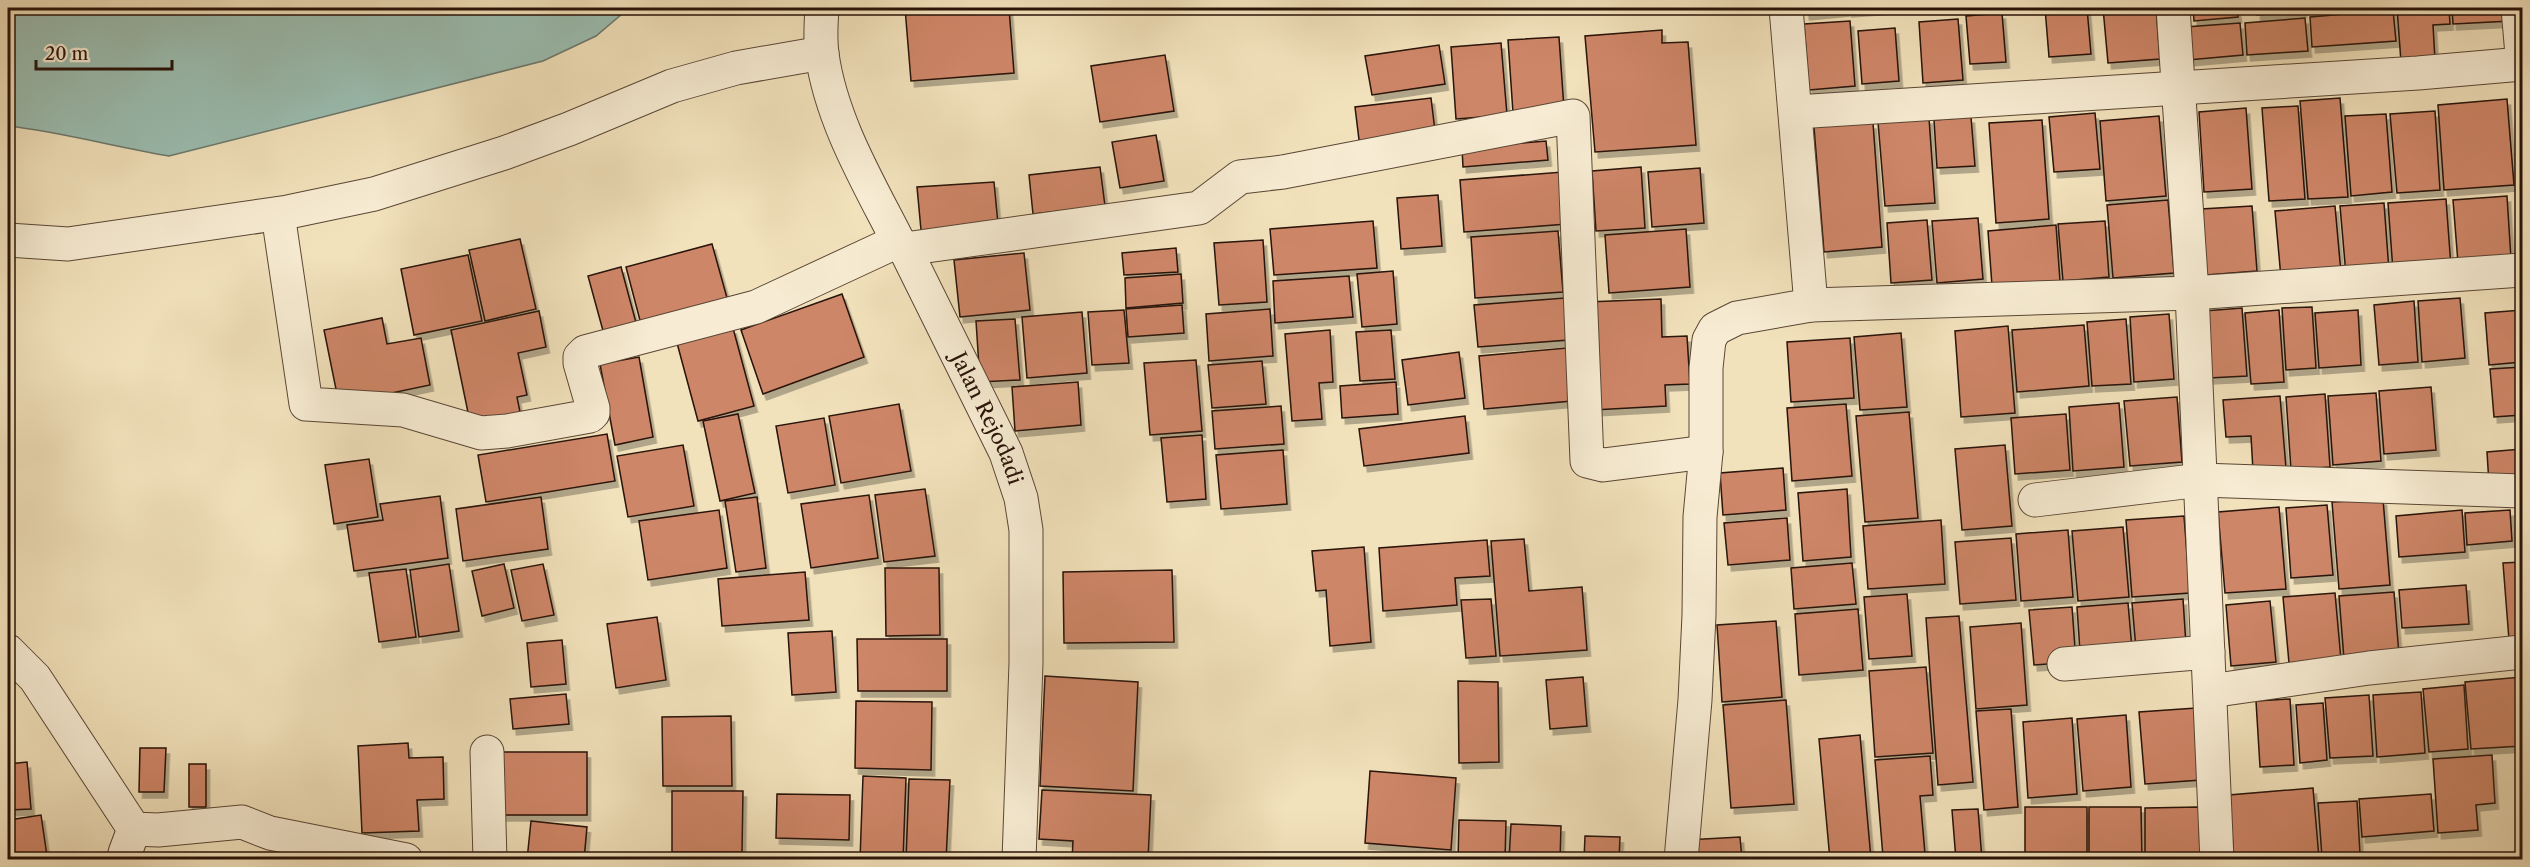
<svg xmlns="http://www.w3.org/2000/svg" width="2530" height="867" viewBox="0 0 2530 867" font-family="'Libre Caslon Text',serif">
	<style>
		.water { fill: #9bbeb1; stroke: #6d796d; stroke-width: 1.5 }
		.building { fill: #ce8668; stroke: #281208; stroke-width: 1.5; filter: url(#shadow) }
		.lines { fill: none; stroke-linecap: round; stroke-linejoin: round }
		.minor-casing { stroke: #5a4635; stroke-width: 35 }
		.minor { stroke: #f7ecd3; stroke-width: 33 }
		.labels { text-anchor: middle; stroke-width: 4.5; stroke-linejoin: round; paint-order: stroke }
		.street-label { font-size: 21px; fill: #281208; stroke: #f7ecd3 }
	</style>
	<defs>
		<filter id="shadow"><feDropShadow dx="3.5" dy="6" stdDeviation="0" flood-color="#0004"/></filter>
	</defs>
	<rect width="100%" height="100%" fill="#f2e2bc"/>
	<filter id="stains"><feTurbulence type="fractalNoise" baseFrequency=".00333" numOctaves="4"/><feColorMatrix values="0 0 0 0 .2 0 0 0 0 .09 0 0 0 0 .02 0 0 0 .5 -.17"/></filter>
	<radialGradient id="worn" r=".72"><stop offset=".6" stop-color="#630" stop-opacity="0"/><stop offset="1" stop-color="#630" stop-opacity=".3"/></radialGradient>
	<!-- water -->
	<path class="water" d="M8,8H629L596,36L543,61L169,156C115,147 62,132 8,126Z"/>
	<!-- building -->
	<g class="building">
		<polygon points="905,8 1009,8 1014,73 911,81"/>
		<polygon points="1805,8 1846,8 1846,10 1806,14"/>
		<polygon points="1848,8 1891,8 1848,11"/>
		<polygon points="2045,8 2087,8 2091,54 2049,57"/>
		<polygon points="2103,8 2156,8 2160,59 2108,63"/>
		<polygon points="2193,8 2237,8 2238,17 2194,21"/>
		<polygon points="2257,8 2302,8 2303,11 2257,15"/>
		<polygon points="2397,8 2449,8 2450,24 2433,25 2435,60 2401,62"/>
		<polygon points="2452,8 2510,8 2511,21 2453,24"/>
		<polygon points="2393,10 2396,41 2312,47 2310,17"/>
		<polygon points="2002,13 2006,62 1970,64 1966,16"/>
		<polygon points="2305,18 2308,51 2247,55 2245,23"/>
		<polygon points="1958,19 1963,80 1923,83 1919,22"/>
		<polygon points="1850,21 1855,86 1809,90 1804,24"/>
		<polygon points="2240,23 2243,55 2188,60 2185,27"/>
		<polygon points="1895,28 1899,81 1862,84 1858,31"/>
		<polygon points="1662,30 1662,43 1688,42 1696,145 1595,152 1585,36"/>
		<polygon points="1559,37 1564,109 1513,113 1508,40"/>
		<polygon points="1501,43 1507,115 1456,119 1451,47"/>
		<polygon points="1439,45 1445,84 1372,95 1365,56"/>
		<polygon points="1165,55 1174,111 1100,122 1091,66"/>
		<polygon points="1431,98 1436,139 1360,148 1355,107"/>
		<polygon points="2340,98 2348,197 2308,199 2300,101"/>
		<polygon points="2507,99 2514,185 2444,190 2438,105"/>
		<polygon points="2298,106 2305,199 2269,201 2262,108"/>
		<polygon points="2246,108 2252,189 2204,192 2199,112"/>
		<polygon points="2435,111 2440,190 2397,193 2390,114"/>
		<polygon points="2095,113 2100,169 2054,172 2049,117"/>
		<polygon points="2386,114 2392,192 2351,196 2345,116"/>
		<polygon points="2159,116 2166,196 2106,201 2100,121"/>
		<polygon points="1971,117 1975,166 1937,168 1934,120"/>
		<polygon points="1929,118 1935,203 1885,206 1878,122"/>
		<polygon points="2042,120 2049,219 1996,223 1989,123"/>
		<polygon points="1873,123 1882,247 1824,252 1814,127"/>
		<polygon points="1156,135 1164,181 1120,188 1112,142"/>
		<polygon points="1546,141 1548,160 1463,167 1462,148"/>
		<polygon points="1100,167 1105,206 1033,214 1029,175"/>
		<polygon points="1641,167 1645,228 1596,231 1592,171"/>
		<polygon points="1700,168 1704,223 1652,227 1648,172"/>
		<polygon points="1563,172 1567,224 1464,232 1460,180"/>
		<polygon points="994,182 998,224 921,230 917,187"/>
		<polygon points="1438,195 1442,246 1401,249 1397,198"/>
		<polygon points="2507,196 2511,259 2458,263 2453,200"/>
		<polygon points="2446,199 2451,267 2393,271 2388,203"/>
		<polygon points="2168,200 2174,273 2113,278 2107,205"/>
		<polygon points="2384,203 2389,271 2346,275 2340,206"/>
		<polygon points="2252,206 2257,271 2206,275 2201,209"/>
		<polygon points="2335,206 2341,273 2281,278 2275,211"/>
		<polygon points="1978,218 1983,279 1937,283 1932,221"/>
		<polygon points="1927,220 1932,280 1891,283 1887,223"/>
		<polygon points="1373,221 1377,268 1274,275 1270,229"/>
		<polygon points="2105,221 2109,277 2063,281 2058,224"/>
		<polygon points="2056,225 2060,281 1992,286 1988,231"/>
		<polygon points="1686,229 1690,287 1609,293 1605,235"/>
		<polygon points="1558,231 1563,292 1475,298 1471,237"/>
		<polygon points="520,239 536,309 485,321 469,250"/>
		<polygon points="1263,240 1267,302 1219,305 1214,243"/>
		<polygon points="712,244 729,305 642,328 626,267"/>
		<polygon points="1176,248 1178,272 1124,275 1122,253"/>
		<polygon points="1024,253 1030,310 960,317 954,260"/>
		<polygon points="468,255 482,321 414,335 401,269"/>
		<polygon points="621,267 638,330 605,338 588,276"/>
		<polygon points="1393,271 1397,324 1362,327 1357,274"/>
		<polygon points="1181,274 1183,303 1126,308 1125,278"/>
		<polygon points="1349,276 1353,317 1275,323 1273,281"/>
		<polygon points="842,294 864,357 763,394 741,330"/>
		<polygon points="1565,298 1569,340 1478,347 1474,305"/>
		<polygon points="2460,298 2465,358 2422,362 2418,301"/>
		<polygon points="1661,299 1662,337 1687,336 1690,384 1665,385 1666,406 1593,410 1587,302"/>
		<polygon points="2414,301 2418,362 2379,365 2374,305"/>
		<polygon points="1182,305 1184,333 1128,337 1126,309"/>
		<polygon points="2312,307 2316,368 2286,370 2282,308"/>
		<polygon points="2242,308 2247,376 2209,378 2204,311"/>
		<polygon points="1270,309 1273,356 1209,361 1206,314"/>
		<polygon points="1124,310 1129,363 1092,365 1088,312"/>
		<polygon points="2279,310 2284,382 2251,384 2245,313"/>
		<polygon points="2358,310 2361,365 2319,368 2315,313"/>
		<polygon points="2522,310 2522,362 2489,365 2485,313"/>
		<polygon points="539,311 546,347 518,353 527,395 517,397 521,417 471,427 451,330"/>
		<polygon points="1082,312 1087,373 1027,378 1022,317"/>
		<polygon points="2169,314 2174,379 2134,382 2130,317"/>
		<polygon points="382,318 387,344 421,338 430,385 339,404 324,330"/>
		<polygon points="1015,319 1020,380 980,382 976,321"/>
		<polygon points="2126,319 2131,384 2092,386 2087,322"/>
		<polygon points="2084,325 2089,386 2017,392 2012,330"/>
		<polygon points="2008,326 2015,413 1961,417 1955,331"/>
		<polygon points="733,328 754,406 698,421 677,343"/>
		<polygon points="1330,330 1333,382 1319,383 1322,419 1292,421 1285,334"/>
		<polygon points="1391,330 1395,379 1360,381 1356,332"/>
		<polygon points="1901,333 1907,407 1860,410 1854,337"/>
		<polygon points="1850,338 1854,398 1791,402 1787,342"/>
		<polygon points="1567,348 1572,401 1484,409 1479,356"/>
		<polygon points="1459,352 1465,398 1408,405 1402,360"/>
		<polygon points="639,357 653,437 615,445 600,364"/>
		<polygon points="1196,360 1202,431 1150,435 1144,363"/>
		<polygon points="1262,361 1266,404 1212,408 1208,365"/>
		<polygon points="2522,367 2522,415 2494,417 2490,369"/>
		<polygon points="1078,382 1081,425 1015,431 1012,387"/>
		<polygon points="1396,382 1398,414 1342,418 1340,386"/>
		<polygon points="2431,387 2436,450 2384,454 2379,391"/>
		<polygon points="2376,393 2381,461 2333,465 2328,396"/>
		<polygon points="2325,394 2330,467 2291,470 2286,397"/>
		<polygon points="2280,396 2286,468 2253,471 2251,436 2226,437 2223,400"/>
		<polygon points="2177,397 2182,462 2130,466 2124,401"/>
		<polygon points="2119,403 2124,467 2073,471 2069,407"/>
		<polygon points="899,404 911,471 841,483 829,416"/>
		<polygon points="1846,404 1852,476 1792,481 1787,408"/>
		<polygon points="1281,406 1284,444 1215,449 1212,411"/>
		<polygon points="1909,412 1918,518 1865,522 1856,416"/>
		<polygon points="738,414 755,493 720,501 703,421"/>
		<polygon points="2066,414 2070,470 2015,474 2011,418"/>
		<polygon points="1465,416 1469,453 1364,466 1359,429"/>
		<polygon points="824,418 835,485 788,493 776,426"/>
		<polygon points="607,434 615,481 486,502 478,455"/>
		<polygon points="1202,435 1206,499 1167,502 1161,438"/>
		<polygon points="683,445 694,506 628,517 617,456"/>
		<polygon points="2005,445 2012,526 1962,530 1955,449"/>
		<polygon points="2522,449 2522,482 2489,484 2487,452"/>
		<polygon points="1283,450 1287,504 1221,509 1216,455"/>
		<polygon points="369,459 378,517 334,524 325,465"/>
		<polygon points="1783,468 1786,510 1723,515 1720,473"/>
		<polygon points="925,489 935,556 884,562 875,495"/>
		<polygon points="1847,489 1851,557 1803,561 1798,493"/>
		<polygon points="869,495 878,558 811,568 801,504"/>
		<polygon points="440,496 448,558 354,571 347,525 383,520 380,504"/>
		<polygon points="541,497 548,549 463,561 456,509"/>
		<polygon points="757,497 766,568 736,572 725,501"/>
		<polygon points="2383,499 2390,585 2339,589 2332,502"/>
		<polygon points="2327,505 2333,575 2291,578 2286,508"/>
		<polygon points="2279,507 2286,589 2225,593 2218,512"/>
		<polygon points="719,510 727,568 648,580 639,521"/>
		<polygon points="2462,510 2465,552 2399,557 2396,516"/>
		<polygon points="2510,510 2512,541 2467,545 2465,513"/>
		<polygon points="2184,516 2190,593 2132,597 2126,520"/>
		<polygon points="1787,518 1790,560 1728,565 1724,523"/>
		<polygon points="1941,520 1945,584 1868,589 1863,526"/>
		<polygon points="2123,527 2129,597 2078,601 2072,531"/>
		<polygon points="2068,530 2073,597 2021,601 2016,534"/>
		<polygon points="2011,538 2016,600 1960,604 1955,542"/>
		<polygon points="1524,539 1529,591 1582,587 1587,650 1500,656 1491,541"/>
		<polygon points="1487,540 1490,576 1455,578 1457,605 1383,611 1379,548"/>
		<polygon points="1364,547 1371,642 1330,646 1326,590 1316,591 1312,551"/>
		<polygon points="2522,562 2522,639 2509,640 2503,563"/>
		<polygon points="1852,563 1856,604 1794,609 1791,568"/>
		<polygon points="449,564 459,631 419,637 410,570"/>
		<polygon points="504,564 514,608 482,616 472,571"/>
		<polygon points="543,564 554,615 522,621 511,570"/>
		<polygon points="885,568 939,568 940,635 886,636"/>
		<polygon points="406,569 416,637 379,642 369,573"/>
		<polygon points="1172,570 1174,642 1064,643 1063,572"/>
		<polygon points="805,572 809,620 722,626 718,579"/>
		<polygon points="2466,585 2469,624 2402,628 2399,590"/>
		<polygon points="2394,592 2399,655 2344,659 2339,596"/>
		<polygon points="2335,593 2341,660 2289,663 2283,597"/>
		<polygon points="1907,594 1912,656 1869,659 1864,597"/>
		<polygon points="1491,599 1496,656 1466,658 1461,600"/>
		<polygon points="2183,599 2186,645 2136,649 2132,603"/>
		<polygon points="2270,601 2276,662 2231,666 2226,605"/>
		<polygon points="2128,603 2132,649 2080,652 2077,607"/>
		<polygon points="2072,607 2076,662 2034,665 2029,610"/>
		<polygon points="1858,609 1863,670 1799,675 1795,614"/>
		<polygon points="1959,616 1973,782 1938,785 1926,618"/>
		<polygon points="657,617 666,680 616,688 607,624"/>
		<polygon points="1776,621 1782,697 1722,702 1717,625"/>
		<polygon points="2021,623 2027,705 1976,709 1970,627"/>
		<polygon points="832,631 836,692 792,695 788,633"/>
		<polygon points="857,639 947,639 947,691 858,691"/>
		<polygon points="562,640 566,684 531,687 527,643"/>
		<polygon points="1926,667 1933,753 1875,757 1869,671"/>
		<polygon points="1045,676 1138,682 1133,791 1040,786"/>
		<polygon points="1583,677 1587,726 1550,729 1546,680"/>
		<polygon points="2522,677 2522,746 2471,749 2465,682"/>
		<polygon points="1458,681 1498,682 1499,762 1459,763"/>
		<polygon points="2464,685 2468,749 2429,752 2423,689"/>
		<polygon points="2421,692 2425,753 2377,757 2373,695"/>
		<polygon points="566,694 569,724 513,729 510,699"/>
		<polygon points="2369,695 2373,756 2330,758 2325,698"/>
		<polygon points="2290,699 2294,765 2260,767 2256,701"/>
		<polygon points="1786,700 1794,804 1731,808 1723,705"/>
		<polygon points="856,701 932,702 931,770 855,768"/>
		<polygon points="2323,703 2327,760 2300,763 2296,705"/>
		<polygon points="2196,708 2201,780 2145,784 2139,712"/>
		<polygon points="2011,709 2018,807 1984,810 1976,711"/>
		<polygon points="2126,715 2131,787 2083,791 2077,719"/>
		<polygon points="731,716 732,786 663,786 662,717"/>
		<polygon points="2072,718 2077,794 2028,798 2023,722"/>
		<polygon points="1860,735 1871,859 1830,860 1819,739"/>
		<polygon points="408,743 409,758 443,757 444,799 417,800 419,831 362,833 358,746"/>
		<polygon points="140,748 166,748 164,792 139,792"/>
		<rect x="503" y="752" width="84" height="63"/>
		<polygon points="2492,755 2495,803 2476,805 2478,830 2438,833 2433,759"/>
		<polygon points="1930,756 1933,795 1920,796 1925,854 1883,857 1875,760"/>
		<polygon points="27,762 31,809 8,810 8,764"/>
		<rect x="189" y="764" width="17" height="43"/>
		<polygon points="1370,771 1456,778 1451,850 1365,843"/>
		<polygon points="863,776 906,778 903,860 860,860"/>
		<polygon points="909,779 950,780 946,860 906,860"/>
		<polygon points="2313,788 2319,858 2234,860 2229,795"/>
		<polygon points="1042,790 1151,795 1148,860 1072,860 1073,841 1039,839"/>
		<polygon points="672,791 743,791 742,852 672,852"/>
		<polygon points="777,794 850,795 849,840 776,838"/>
		<polygon points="2431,794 2434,831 2362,837 2359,799"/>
		<polygon points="2357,801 2360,854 2322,857 2318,803"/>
		<rect x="2025" y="807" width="62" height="53"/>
		<polygon points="2089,807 2141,807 2142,860 2089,860"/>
		<polygon points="2199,807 2200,860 2145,860 2145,808"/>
		<polygon points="1978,809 1982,860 1956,860 1952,810"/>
		<polygon points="41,815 47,856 15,860 9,820"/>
		<polygon points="1459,820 1506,821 1505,860 1458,860"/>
		<polygon points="531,821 587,827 584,860 527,860"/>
		<polygon points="1511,824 1561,826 1560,860 1509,860"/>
		<polygon points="1585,836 1620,837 1619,860 1584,860"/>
		<polygon points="1740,837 1742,860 1688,860 1686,840"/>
		<polygon points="680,855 767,856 767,860 680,860"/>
	</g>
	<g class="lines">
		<!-- minor casing -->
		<g class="minor-casing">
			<g id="minor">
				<path id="s1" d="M822,8C821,22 820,39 822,54C831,120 868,182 898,241L905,249L1006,453L1021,498L1026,530V663L1019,860"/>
				<polyline points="1786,8 1811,305"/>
				<polyline points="2173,8 2192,293 2217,860"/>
				<polyline points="2518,8 2522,55"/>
				<polyline points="1796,112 2418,73 2522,64"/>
				<polyline points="278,214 306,404 403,410 481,433 507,431 590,416 593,413 593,408 580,363 580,357 585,352 756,307 898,241"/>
				<polyline points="8,240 68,244 288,212 374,194 504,153 569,129 672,86 736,68 822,53"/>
				<polyline points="905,249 1199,208 1240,177 1283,172 1573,116 1587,461 1603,465 1706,452"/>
				<polyline points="2035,500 2201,480 2522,491"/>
				<polyline points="8,651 35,678 134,829 158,830 242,822 270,833 406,860"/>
				<polyline points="2064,664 2208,652"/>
				<polyline points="2210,691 2369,668 2522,652"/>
				<polyline points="487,752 490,860"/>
				<polyline points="126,860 125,853 134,829"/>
				<polyline points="1681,860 1695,700 1699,615 1700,517 1706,452 1706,368 1709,340 1715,329 1737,318 1811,305 2192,293 2522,270"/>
			</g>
		</g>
		<!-- minor -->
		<use href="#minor" class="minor"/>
	</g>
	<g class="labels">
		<!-- street labels -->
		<g class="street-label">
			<text dy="7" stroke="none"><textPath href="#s1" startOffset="448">Jalan Rejodadi</textPath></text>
		</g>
	</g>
	<!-- margin -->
	<rect width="2530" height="867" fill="none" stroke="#f2e2bc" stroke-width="30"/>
	<rect x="9" y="9" width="2512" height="849" fill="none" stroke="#281208" stroke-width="3"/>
	<rect x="15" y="15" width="2500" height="837" fill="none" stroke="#281208" stroke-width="1.5"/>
	<!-- scale -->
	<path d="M36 60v9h136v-9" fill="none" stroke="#281208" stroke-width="3"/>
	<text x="45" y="60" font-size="18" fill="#281208" stroke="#f7ecd3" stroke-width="4.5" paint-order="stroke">20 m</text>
	<rect width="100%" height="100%" filter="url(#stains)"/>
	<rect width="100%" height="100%" fill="url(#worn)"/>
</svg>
